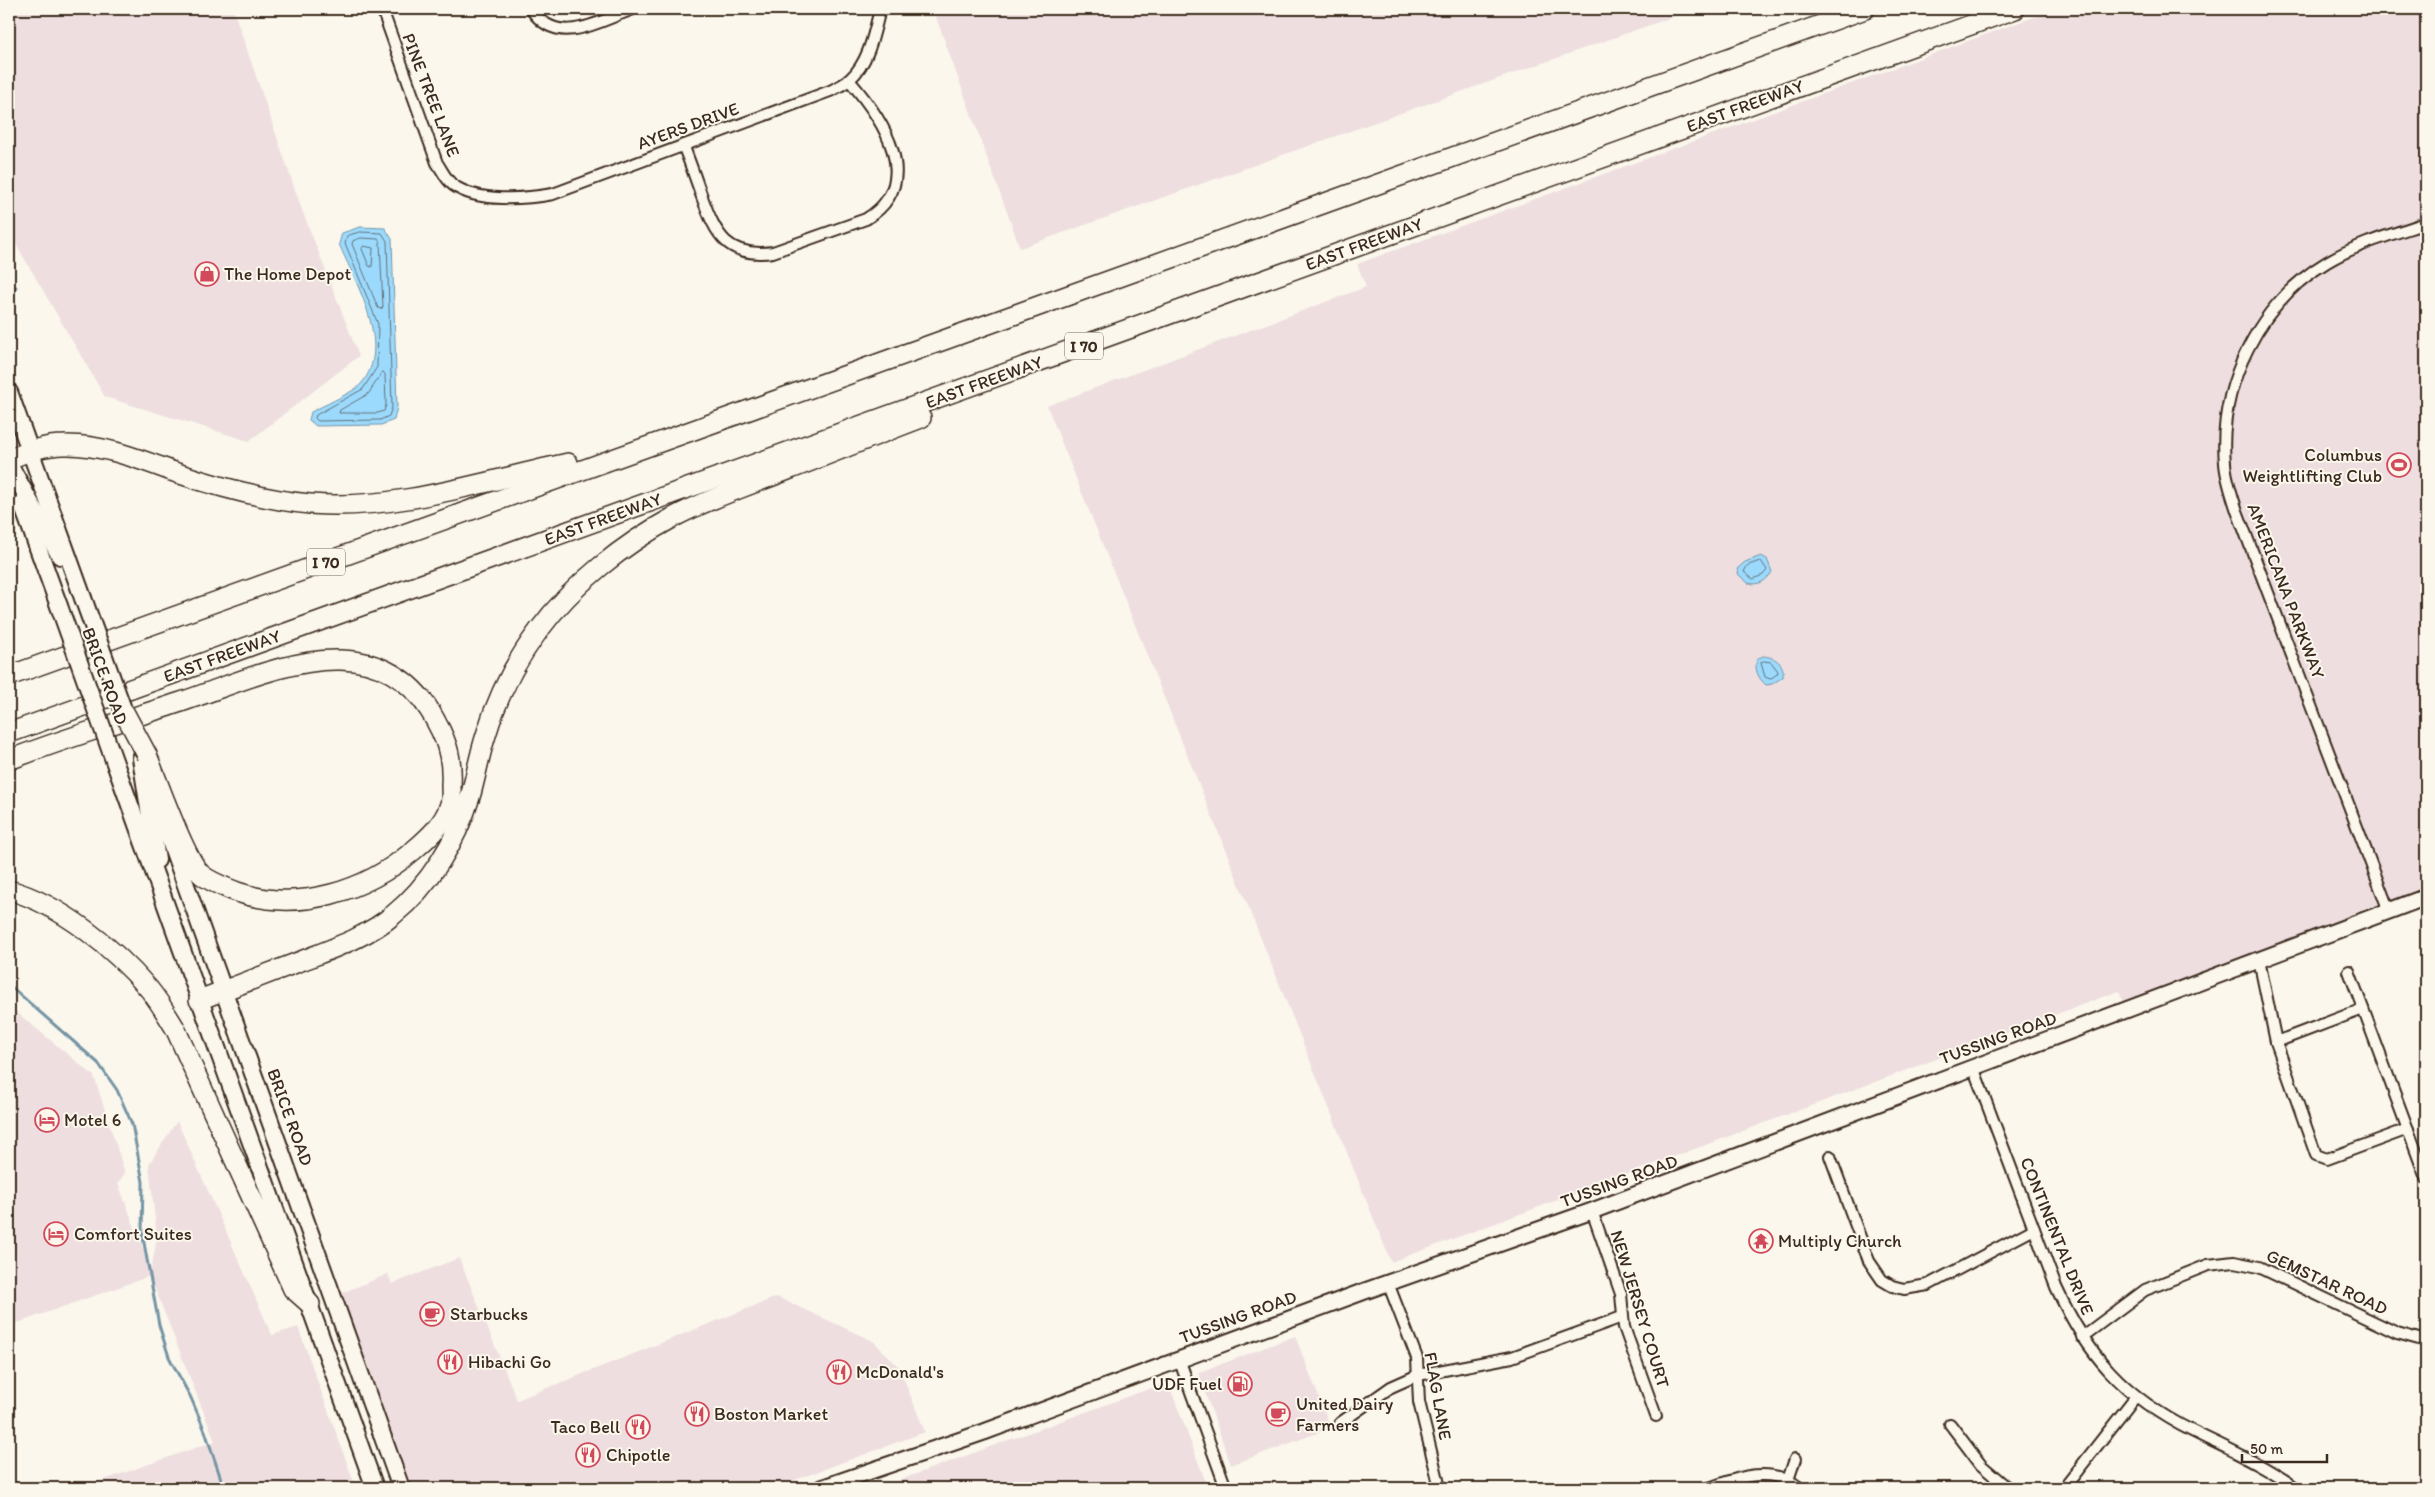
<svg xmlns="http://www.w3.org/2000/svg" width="2435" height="1497" viewBox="0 0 2435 1497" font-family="Itim,sans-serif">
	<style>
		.built { fill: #eedee0 }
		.water { fill: #9cdafd; stroke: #7594a4 }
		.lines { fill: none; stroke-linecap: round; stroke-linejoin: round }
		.shore { stroke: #627077; stroke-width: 1 }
		.stream { stroke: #7594a4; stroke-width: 3 }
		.minor-casing { stroke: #3b2a1e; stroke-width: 14 }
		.secondary-casing { stroke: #3b2a1e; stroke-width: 19 }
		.primary-casing { stroke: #3b2a1e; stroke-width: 20 }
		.motorway-casing { stroke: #3b2a1e; stroke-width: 22 }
		.minor { stroke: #fbf7ec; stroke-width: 10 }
		.secondary { stroke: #fbf7ec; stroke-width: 15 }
		.primary { stroke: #fbf7ec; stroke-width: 16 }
		.motorway { stroke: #fbf7ec; stroke-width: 19 }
		.primary-bridge-casing { stroke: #3b2a1e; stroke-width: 20; stroke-linecap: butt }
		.motorway-bridge-casing { stroke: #3b2a1e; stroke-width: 22; stroke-linecap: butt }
		.primary-bridge { stroke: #fbf7ec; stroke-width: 16 }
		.motorway-bridge { stroke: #fbf7ec; stroke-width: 19 }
		.labels { text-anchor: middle; stroke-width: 4; stroke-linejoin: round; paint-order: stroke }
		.shield { fill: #fbf7ec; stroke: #75685c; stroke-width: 1 }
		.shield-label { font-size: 16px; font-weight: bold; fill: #3b2a1e }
		.street-label { font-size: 18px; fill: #3b2a1e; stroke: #fbf7ec }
		.poi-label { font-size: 18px; fill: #3b2a1e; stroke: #fbf7ec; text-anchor: start }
	</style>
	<rect width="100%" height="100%" fill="#fbf7ec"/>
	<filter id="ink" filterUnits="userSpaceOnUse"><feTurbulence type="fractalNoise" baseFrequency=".02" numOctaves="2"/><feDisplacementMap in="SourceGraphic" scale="10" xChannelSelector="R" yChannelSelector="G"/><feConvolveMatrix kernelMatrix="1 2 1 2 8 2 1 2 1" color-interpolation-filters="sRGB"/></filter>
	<g filter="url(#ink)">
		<!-- built -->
		<g class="built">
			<polygon points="9,9 233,9 302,210 359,356 249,441 105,397 9,232"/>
			<polygon points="933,9 1695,9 1020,248"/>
			<polygon points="2056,9 2426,9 2426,889 2124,1004 2119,991 1391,1262 1047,406 1366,287 1357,264"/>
			<polygon points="9,1006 94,1076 125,1173 118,1183 151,1270 157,1238 149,1164 177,1121 272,1335 298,1327 356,1488 81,1488 215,1441 150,1276 9,1326"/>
			<polygon points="459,1258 517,1400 777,1297 873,1341 899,1367 925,1432 773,1488 411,1488 357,1338 337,1295 388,1274 392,1284"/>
			<polygon points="1295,1336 1331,1428 1231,1465 1198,1373"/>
			<polygon points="1168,1382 1208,1488 881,1488 908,1477"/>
		</g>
		<!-- water -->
		<g class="water">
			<path d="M360,227L385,228L392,239L397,407L394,420L381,425L316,426L309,420L311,412C322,406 354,392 361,384C394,346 355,282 339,244L342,233Z"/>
			<path d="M1761,556L1767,559L1772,572C1766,581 1759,586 1748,583L1739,575L1737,569L1745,562Z"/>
			<path d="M1763,656C1775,657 1785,663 1783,677L1772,684L1766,685C1758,678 1754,669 1757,659Z"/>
		</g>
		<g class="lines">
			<!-- shore -->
			<g class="shore">
				<polygon points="360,232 382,233 387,241 392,407 389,416 380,420 318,421 315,418 316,415 363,389 377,367 378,324 345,243 347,236"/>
				<polygon points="361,238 378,239 380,242 383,307 381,309 378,308 352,244 353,241"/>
				<polygon points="364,246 373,248 372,267 369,266 362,249"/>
				<polygon points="383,372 385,374 386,405 384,411 378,413 339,413 340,410 368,394"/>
				<polygon points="1761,561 1767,570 1763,575 1753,579 1744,572 1747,566"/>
				<polygon points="1764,661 1771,662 1778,671 1777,674 1770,679 1765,677 1761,663"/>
			</g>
			<!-- stream -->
			<g class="stream">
				<polyline points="9,290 16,287"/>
				<polyline points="9,985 98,1063 117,1090 132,1124 143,1182 142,1232 159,1325 169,1357 191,1398 205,1431 224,1488"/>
			</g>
			<!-- minor casing -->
			<g class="minor-casing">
				<g id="minor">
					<path d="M382,9L437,163C442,170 446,180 453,185C478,203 525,199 553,194L830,91C836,88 845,84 850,79C869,62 874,33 880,9"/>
					<path d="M531,9C557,48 596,22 631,10"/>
					<path d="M683,145C690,162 696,180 702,197C716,235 727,258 773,252L866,219C926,182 882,118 849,80"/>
					<path d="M2389,911L2237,511C2232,495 2226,479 2225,463C2218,384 2260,302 2327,262C2357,244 2393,234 2426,223"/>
					<polyline points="2259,960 2276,1042 2316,1155 2327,1159 2408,1129"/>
					<polyline points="2349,971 2426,1178"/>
					<polyline points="2276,1042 2363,1009"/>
					<path d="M1973,1067L2056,1287C2087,1355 2124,1397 2192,1431C2228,1449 2263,1464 2296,1488"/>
					<polyline points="1830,1156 1869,1261 1882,1280 1892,1286 1904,1289 1928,1285 2034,1229"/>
					<polyline points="1592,1211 1621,1294 1624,1327 1656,1416"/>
					<polyline points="1388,1283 1417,1358 1419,1402 1440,1488"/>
					<polyline points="2082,1337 2145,1290 2208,1265 2234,1262 2259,1267 2397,1333 2426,1341"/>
					<polyline points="1179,1359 1226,1488"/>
					<polyline points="1340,1423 1391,1387 1418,1375 1512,1357 1622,1317"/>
					<polyline points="1950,1424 1981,1465 2008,1488"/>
					<polyline points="1788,1480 1795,1459"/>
					<path d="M1709,1488C1739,1477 1771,1465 1800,1488"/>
					<polyline points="2064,1488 2136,1396"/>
				</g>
			</g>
			<!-- secondary casing -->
			<g class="secondary-casing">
				<polyline id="secondary" points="821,1488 984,1432 1365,1291 1592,1211 2426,897"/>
			</g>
			<!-- primary casing -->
			<g class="primary-casing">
				<g id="primary">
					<polyline points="9,392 83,598"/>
					<polyline points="9,464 60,556"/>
					<polyline points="22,504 59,606"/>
					<polyline points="141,758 157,860"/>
					<polyline points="116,766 375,1488"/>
					<polyline points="158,807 401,1488"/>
				</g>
			</g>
			<!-- motorway casing -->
			<g class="motorway-casing">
				<g id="motorway">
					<path d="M9,459C27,452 44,445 64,445C103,444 141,460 177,473C219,487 266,500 310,504C397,511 484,481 568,463"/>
					<polyline points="9,676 1865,9"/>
					<polyline points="9,733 2015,9"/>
					<path d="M9,760C65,738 123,721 181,702C229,686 289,658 341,660C379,661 410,679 430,711C445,736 453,755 451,785C451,791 452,798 450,804C445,823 428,838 414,850C366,891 299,913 237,892C225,887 212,883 202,875C185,861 157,779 147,755"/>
					<path d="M9,890C60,904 115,949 149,989C159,1001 167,1015 175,1028L293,1289L310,1304"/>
					<path d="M199,1000C233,987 267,974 301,961C331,949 367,937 393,915C429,886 456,842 470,797C476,777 479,756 486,735C497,698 515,662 539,630C573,584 624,544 674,517C710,498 750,485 788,470C832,453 876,435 921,418"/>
				</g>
			</g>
			<!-- minor -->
			<use href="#minor" class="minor"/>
			<!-- secondary -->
			<use href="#secondary" class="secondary"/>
			<!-- primary -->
			<use href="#primary" class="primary"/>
			<!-- motorway -->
			<use href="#motorway" class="motorway"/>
			<!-- primary-bridge casing -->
			<g class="primary-bridge-casing">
				<g id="primary-bridge">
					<polyline points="83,598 128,723"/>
					<polyline points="59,606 116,766"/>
				</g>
			</g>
			<!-- motorway-bridge casing -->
			<g class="motorway-bridge-casing">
				<polyline id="motorway-bridge" points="124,712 147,755"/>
			</g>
			<!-- primary-bridge -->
			<use href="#primary-bridge" class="primary-bridge"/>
			<!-- motorway-bridge -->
			<use href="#motorway-bridge" class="motorway-bridge"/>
		</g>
	</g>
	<!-- icons -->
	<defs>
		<g id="shop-ring" transform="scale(1.25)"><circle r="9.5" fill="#fbf7ec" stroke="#d1495b" stroke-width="1.5"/><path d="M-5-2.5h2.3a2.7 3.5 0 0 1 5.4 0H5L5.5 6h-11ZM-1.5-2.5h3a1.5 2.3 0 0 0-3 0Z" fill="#d1495b"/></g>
		<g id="stadium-ring" transform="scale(1.25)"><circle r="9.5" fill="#fbf7ec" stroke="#d1495b" stroke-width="1.5"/><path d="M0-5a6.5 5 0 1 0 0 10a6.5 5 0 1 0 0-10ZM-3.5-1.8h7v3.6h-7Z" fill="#d1495b"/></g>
		<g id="hotel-ring" transform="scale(1.25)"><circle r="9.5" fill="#fbf7ec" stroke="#d1495b" stroke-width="1.5"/><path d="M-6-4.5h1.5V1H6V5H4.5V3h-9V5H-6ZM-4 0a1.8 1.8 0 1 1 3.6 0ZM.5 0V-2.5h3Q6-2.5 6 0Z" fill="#d1495b"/></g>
		<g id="temple-ring" transform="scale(1.25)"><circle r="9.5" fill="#fbf7ec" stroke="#d1495b" stroke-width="1.5"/><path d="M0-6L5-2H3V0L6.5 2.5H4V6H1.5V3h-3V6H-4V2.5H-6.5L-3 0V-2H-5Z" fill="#d1495b"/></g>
		<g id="cafe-ring" transform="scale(1.25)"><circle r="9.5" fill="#fbf7ec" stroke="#d1495b" stroke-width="1.5"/><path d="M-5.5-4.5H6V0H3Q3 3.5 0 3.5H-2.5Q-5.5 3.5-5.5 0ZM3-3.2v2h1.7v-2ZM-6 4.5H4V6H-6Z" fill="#d1495b"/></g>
		<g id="restaurant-ring" transform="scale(1.25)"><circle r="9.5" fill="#fbf7ec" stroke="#d1495b" stroke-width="1.5"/><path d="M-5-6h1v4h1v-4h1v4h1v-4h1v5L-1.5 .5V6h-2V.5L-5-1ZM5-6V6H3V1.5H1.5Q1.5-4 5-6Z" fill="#d1495b"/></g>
		<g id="fuel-ring" transform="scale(1.25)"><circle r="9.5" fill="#fbf7ec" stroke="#d1495b" stroke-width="1.5"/><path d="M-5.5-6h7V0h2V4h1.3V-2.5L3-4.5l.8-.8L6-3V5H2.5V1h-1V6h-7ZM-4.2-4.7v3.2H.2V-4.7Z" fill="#d1495b"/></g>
	</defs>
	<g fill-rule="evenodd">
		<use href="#shop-ring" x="207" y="274"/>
		<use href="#stadium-ring" x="2399" y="465"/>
		<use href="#hotel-ring" x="47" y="1120"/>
		<use href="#hotel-ring" x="56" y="1234"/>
		<use href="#temple-ring" x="1761" y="1241"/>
		<use href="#cafe-ring" x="432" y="1314"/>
		<use href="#restaurant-ring" x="450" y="1362"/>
		<use href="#restaurant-ring" x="839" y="1372"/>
		<use href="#fuel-ring" x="1240" y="1384"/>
		<use href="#restaurant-ring" x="697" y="1414"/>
		<use href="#cafe-ring" x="1278" y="1414"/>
		<use href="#restaurant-ring" x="638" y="1427"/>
		<use href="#restaurant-ring" x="588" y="1455"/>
	</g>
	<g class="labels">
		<!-- shield labels -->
		<g class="shield">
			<rect x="1065" y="332.5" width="38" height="27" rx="4"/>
			<rect x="307" y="548.5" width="38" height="27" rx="4"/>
		</g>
		<g class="shield-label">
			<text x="1084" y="352">I 70</text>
			<text x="326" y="568">I 70</text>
		</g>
		<!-- street labels -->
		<g class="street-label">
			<text transform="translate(431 95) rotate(69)" y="6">PINE TREE LANE</text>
			<text transform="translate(1745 106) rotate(-20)" y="6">EAST FREEWAY</text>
			<text transform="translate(688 126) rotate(-20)" y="6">AYERS DRIVE</text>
			<text transform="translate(1364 244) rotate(-20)" y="6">EAST FREEWAY</text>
			<text transform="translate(984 382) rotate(-20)" y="6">EAST FREEWAY</text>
			<text transform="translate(603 519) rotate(-20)" y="6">EAST FREEWAY</text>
			<text transform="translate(2286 591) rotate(69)" y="6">AMERICANA PARKWAY</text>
			<text transform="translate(222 656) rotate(-20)" y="6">EAST FREEWAY</text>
			<text transform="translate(105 676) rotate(70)" y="6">BRICE ROAD</text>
			<text transform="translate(1998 1038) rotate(-20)" y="6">TUSSING ROAD</text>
			<text transform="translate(290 1117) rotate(70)" y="6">BRICE ROAD</text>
			<text transform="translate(1619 1181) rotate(-20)" y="6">TUSSING ROAD</text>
			<text transform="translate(2057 1236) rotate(68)" y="6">CONTINENTAL DRIVE</text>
			<text transform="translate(2327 1282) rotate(25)" y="6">GEMSTAR ROAD</text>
			<text transform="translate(1640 1309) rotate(73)" y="6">NEW JERSEY COURT</text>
			<text transform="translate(1238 1317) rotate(-20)" y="6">TUSSING ROAD</text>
			<text transform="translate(1438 1396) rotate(80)" y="6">FLAG LANE</text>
		</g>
		<!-- poi labels -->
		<g class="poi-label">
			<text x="224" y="280">The Home Depot</text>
			<text x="2382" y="461" text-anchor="end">Columbus<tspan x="2382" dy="21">Weightlifting Club</tspan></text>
			<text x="64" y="1126">Motel 6</text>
			<text x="74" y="1240">Comfort Suites</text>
			<text x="1778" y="1247">Multiply Church</text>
			<text x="450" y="1320">Starbucks</text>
			<text x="468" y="1368">Hibachi Go</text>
			<text x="856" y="1378">McDonald's</text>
			<text x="1222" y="1390" text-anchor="end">UDF Fuel</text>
			<text x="1296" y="1410">United Dairy<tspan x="1296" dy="21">Farmers</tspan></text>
			<text x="714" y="1420">Boston Market</text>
			<text x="620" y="1433" text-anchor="end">Taco Bell</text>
			<text x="606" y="1461">Chipotle</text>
		</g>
	</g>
	<!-- margin -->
	<rect width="2435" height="1497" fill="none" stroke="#fbf7ec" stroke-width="30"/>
	<rect x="15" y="15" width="2405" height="1467" fill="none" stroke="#3b2a1e" stroke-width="2" filter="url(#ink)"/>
	<!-- scale -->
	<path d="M2242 1454v8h85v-8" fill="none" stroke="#3b2a1e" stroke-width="2.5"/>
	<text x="2250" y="1454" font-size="15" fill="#3b2a1e" stroke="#fbf7ec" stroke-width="4" paint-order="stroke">50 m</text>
</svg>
